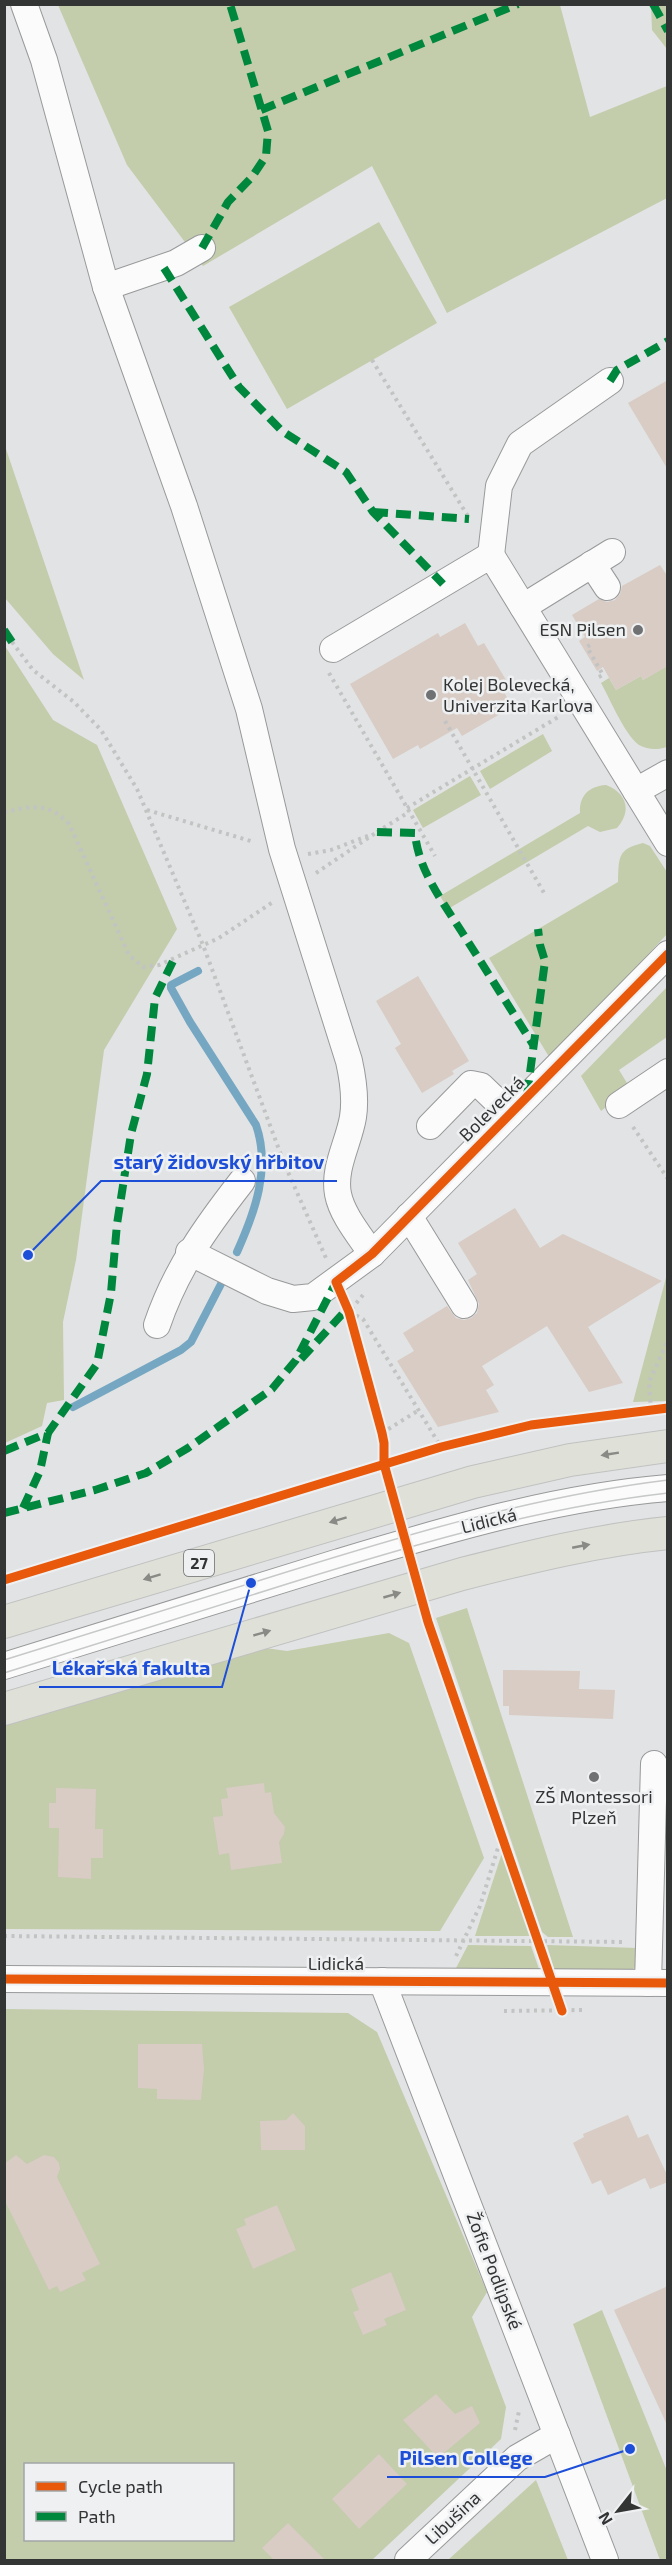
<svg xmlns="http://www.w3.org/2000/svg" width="672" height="2565" viewBox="0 0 672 2565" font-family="'Exo 2',sans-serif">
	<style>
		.green { fill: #c3ccab; fill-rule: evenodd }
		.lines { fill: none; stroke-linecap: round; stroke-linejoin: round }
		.stream { stroke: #76a7c2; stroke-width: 8 }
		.building { fill: #d8ccc4 }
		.minor-casing { stroke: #98999a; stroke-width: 28 }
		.major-casing { stroke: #c0c1c1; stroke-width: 34 }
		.path { stroke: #c2c3c3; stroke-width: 4; stroke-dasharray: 3 4.5; stroke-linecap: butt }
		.minor { stroke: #fbfbfb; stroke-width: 26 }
		.major { stroke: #dfe0d8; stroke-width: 32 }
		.tram { stroke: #c7c8c8; stroke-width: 1.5 }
		.quiet { stroke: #00873e; stroke-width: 8; stroke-dasharray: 15 8; stroke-linecap: butt }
		.cycleway-casing { stroke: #eef0f2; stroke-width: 13 }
		.cycleway { stroke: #e8590c; stroke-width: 9 }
		.oneway { fill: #898a86 }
		.poi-dot { fill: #707172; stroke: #eef0f2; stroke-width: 2 }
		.labels { text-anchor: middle; stroke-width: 5; stroke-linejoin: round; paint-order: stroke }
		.shield { fill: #eef0f2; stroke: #6b6c6d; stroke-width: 1.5 }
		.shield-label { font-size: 16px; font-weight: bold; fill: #333434 }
		.poi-label { font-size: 18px; fill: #333434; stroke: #eef0f2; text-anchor: end }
		.street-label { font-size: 18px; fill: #333434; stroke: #eef0f2 }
		.leader { fill: none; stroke: #1d4ed8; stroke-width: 2 }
		.callout-dot { fill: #1d4ed8; stroke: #eef0f2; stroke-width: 2 }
		.callout-label { font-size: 20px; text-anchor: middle; font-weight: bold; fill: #1d4ed8; stroke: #eef0f2; stroke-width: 5; stroke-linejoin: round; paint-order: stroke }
	</style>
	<rect width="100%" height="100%" fill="#e2e3e4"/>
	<!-- green -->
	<g class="green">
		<polygon points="58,5 560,5 590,117 667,86 667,198 447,313 372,166 203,266 127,165"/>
		<polygon points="651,5 667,5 667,49 652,30"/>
		<polygon points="379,222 437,323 287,409 229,307"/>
		<polygon points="4,446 5,446 84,680 53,654 5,598"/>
		<polygon points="5,646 53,720 97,745 177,929 104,1050 76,1260 63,1322 64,1400 47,1403 42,1426 5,1443"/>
		<path d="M667,666V747C658,750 648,750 639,745C625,735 610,699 601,683L609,678L616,690L641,676L643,680Z"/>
		<polygon points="543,734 552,751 490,789 480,771"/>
		<polygon points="470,776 481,795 423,828 413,810"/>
		<path d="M606,785C627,793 632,811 617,828L600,832L588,826L448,909L440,896L580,813C579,796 589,786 606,785Z"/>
		<path d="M643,843L650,846L667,872V934L551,1060L489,958L618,882C619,858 617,849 643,843Z"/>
		<polygon points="667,987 667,1037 619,1070 630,1088 601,1111 581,1076"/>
		<polygon points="667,1274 667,1401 633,1402"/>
		<polygon points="467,1608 470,1618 573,1937 548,1937 542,1932 436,1618"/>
		<polygon points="389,1633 409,1643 484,1858 440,1931 5,1929 5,1724 134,1687 258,1647 287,1651"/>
		<polygon points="502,1853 530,1936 475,1936"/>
		<polygon points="468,1945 531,1946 540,1972 454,1972"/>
		<polygon points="547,1945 637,1948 637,1965 632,1970 555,1973"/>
		<path d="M5,2009L348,2013L377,2032L487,2292L472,2317L506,2407L501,2439L372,2560H5ZM26,2464H232V2540H26Z"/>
		<polygon points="602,2310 667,2471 667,2560 660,2560 573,2324"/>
		<polygon points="536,2480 568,2560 448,2560"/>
	</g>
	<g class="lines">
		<!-- stream -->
		<g class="stream">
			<path d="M198,971L171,985V988L190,1022L256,1125C271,1168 255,1212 237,1252"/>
			<polyline points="73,1407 181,1350 191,1342 221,1284"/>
		</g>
	</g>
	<!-- building -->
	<g class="building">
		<polygon points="668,380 668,470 628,403"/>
		<polygon points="660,565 668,577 668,666 643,680 641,676 616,690 603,667 597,671 579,641 585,637 572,615 599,599 607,602 615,600 620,594 622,586"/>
		<polygon points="465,623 478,646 484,643 506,680 500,684 512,707 462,736 457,728 420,749 418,745 393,759 350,684 438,633 440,637"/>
		<polygon points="418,976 469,1061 452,1071 454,1074 422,1093 395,1048 401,1044 376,1001"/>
		<polygon points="515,1208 540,1248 563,1234 662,1281 588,1327 623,1383 589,1392 547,1326 482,1366 494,1385 486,1390 499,1412 438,1427 397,1361 414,1351 403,1333 447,1306 456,1318 464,1320 471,1318 477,1313 479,1304 468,1280 477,1274 458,1243"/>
		<polygon points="503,1670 580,1671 579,1689 615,1690 613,1719 509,1715 509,1706 503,1706"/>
		<polygon points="264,1783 265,1793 271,1792 274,1813 285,1827 284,1834 279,1842 282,1863 231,1870 229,1853 219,1855 213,1817 223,1816 221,1799 228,1798 226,1788"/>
		<polygon points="56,1788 96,1789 95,1829 103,1829 103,1858 91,1858 91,1879 58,1877 59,1828 49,1828 49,1803 56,1803"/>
		<polygon points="138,2044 202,2044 204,2069 201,2100 157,2099 157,2089 138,2088"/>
		<polygon points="293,2113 305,2126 305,2150 261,2150 260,2121 286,2120"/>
		<polygon points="628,2115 638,2138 648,2134 668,2177 668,2182 650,2189 645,2178 608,2195 601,2180 592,2184 573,2143 584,2137 583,2134"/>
		<polygon points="16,2155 27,2164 44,2155 54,2157 59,2163 60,2169 57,2177 100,2264 82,2273 86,2280 60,2292 57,2286 49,2290 4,2199 4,2164"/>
		<polygon points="277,2205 296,2250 253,2269 236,2229 246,2225 244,2219"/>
		<polygon points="391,2272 406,2310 384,2319 387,2325 363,2335 353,2312 359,2310 351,2289"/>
		<polygon points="668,2286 668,2427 614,2310"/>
		<polygon points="436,2394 455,2414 472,2406 480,2423 438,2458 403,2420"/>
		<polygon points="379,2454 407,2484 359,2529 332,2499"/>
		<polygon points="288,2523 325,2560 274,2560 262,2548"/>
	</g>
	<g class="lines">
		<!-- minor casing -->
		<g class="minor-casing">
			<g id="minor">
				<path d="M24,4L44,60L106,287L184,506L249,709L282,849L349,1061C353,1079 356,1098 353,1117C349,1142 333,1168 338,1194C342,1215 360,1236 372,1254"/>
				<polyline points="106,287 176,263 202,248"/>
				<polyline points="491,555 499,486 520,444 610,381"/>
				<polyline points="592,564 607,587"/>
				<polyline points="523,607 612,552"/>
				<polyline points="333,649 491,555 668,843"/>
				<polyline points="636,791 668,773"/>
				<polyline points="619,1105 668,1072"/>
				<polyline points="430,1126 471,1084 481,1086 510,1114"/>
				<polyline points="409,1216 464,1305"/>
				<polyline points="189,1252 267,1291 293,1299 313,1297 372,1254 668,954"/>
				<path d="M157,1325C176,1269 206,1227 242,1181"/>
				<path d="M4,1666C116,1631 228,1596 339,1562C446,1530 556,1497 668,1488"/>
				<polyline points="4,1979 668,1983"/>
				<polyline points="382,1981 605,2560"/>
				<polyline points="648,1983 654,1764"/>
				<polyline points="408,2560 517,2458 557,2435"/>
			</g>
		</g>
		<!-- major casing -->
		<g class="major-casing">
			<g id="major">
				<polyline points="4,1622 473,1482 570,1460 668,1446"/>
				<path d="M4,1709L462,1574C529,1557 598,1540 668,1533"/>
			</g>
		</g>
		<!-- path -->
		<g class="path">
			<polyline points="372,360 469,518"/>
			<polyline points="12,642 33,670 74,702 101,730 137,789 203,945 284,1163 326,1258"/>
			<polyline points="590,645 587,647 603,675 597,678"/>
			<polyline points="329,673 435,856"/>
			<polyline points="445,721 544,893"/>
			<polyline points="407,808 560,716"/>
			<polyline points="147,810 254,842"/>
			<path d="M4,812C33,806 48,802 69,824L129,955L143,967L159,965L219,938L273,902"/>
			<polyline points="377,832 409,812"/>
			<polyline points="308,854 331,850 370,835"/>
			<polyline points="316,873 377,832"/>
			<polyline points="633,1127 668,1179"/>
			<polyline points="363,1295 349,1312 363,1319 441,1447"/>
			<polyline points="651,1410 649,1382 668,1340"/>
			<polyline points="382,1433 419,1410"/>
			<polyline points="4,1936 625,1942"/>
			<polyline points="456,1956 480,1906 502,1835"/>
			<polyline points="504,2011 583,2010"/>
			<polyline points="515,2430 519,2411"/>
		</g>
		<!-- minor -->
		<use href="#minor" class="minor"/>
		<!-- major -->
		<use href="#major" class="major"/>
		<!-- tram -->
		<g class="tram">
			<path d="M4,1660C90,1633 176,1607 261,1580C395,1538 528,1497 668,1480"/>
			<path d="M4,1673C99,1644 193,1614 287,1584C412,1545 537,1508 668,1493"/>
		</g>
		<!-- quiet -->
		<g class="quiet">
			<polyline points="653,4 668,31"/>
			<polyline points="261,110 518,4"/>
			<polyline points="202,248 228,202 252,177 266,156 268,131 230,4"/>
			<polyline points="164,268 239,387 282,431 346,472 373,512 443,584"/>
			<polyline points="610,381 617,370 668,341"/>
			<polyline points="373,512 469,519"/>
			<polyline points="4,630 12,642"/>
			<path d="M377,832L415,833C418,871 445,905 465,937C488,973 511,1010 534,1046"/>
			<polyline points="527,1095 545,961 540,945 538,929"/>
			<polyline points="301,1359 347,1309"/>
			<polyline points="4,1451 48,1433 97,1364 111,1293 117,1224 131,1134 147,1074 155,998 175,957"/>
			<polyline points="23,1508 40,1471 48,1433"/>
			<polyline points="4,1513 95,1490 146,1473 188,1448 272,1389 296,1360 336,1282"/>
		</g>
		<!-- cycleway casing -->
		<g class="cycleway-casing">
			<g id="cycleway">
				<polyline points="4,1580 441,1447 531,1425 668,1408"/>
				<polyline points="4,1979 668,1983"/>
				<polyline points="562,2011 428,1622 384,1464 384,1443 382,1433 349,1312 336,1282 372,1254 668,954"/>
			</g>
		</g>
		<!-- cycleway -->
		<use href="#cycleway" class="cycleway"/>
	</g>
	<!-- one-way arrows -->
	<defs><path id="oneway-solid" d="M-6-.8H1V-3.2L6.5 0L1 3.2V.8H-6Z" transform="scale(1.5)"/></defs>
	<g class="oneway">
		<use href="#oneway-solid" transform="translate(610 1454) rotate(171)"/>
		<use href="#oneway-solid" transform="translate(338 1520) rotate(163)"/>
		<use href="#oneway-solid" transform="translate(581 1546) rotate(-11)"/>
		<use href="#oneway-solid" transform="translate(152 1577) rotate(163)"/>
		<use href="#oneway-solid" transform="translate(392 1595) rotate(-16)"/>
		<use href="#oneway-solid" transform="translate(262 1633) rotate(-16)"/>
	</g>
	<!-- markers -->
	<g class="poi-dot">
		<circle cx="638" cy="630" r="6"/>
		<circle cx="431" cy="695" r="6"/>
		<circle cx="594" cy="1777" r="6"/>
	</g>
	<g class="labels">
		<!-- shield labels -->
		<rect class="shield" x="184" y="1550" width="30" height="26" rx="4.5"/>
		<g class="shield-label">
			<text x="199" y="1569">27</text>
		</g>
		<!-- poi labels -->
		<g class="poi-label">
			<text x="626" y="636">ESN Pilsen</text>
			<text x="443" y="691" text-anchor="start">Kolej Bolevecká,<tspan x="443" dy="21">Univerzita Karlova</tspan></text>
			<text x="594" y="1803" text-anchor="middle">ZŠ Montessori<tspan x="594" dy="21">Plzeň</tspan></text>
		</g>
		<!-- street labels -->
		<g class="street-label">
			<text transform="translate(492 1109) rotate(-45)" y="6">Bolevecká</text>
			<text transform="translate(489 1521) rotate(-14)" y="6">Lidická</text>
			<text x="336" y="1970">Lidická</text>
			<text transform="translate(494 2271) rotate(69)" y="6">Žofie Podlipské</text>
			<text transform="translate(453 2518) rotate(-43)" y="6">Libušina</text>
		</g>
	</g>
	<!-- callouts -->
	<path class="leader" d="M28 1255L101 1181H337M251 1583L222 1687H39M630 2449L545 2477H387"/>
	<g class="callout-dot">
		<circle cx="28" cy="1255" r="6"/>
		<circle cx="251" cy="1583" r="6"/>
		<circle cx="630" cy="2449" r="6"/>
	</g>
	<g class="callout-label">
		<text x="219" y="1169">starý židovský hřbitov</text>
		<text x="131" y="1675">Lékařská fakulta</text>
		<text x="466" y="2465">Pilsen College</text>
	</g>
	<!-- border -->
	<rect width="672" height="2565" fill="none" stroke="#333434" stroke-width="12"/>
	<!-- legend -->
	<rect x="24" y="2463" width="210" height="78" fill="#eef0f2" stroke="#a3a5a6" stroke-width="1.5"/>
	<rect x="36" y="2482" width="30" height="9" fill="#e8590c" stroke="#a3a5a6" stroke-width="1.5"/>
	<text x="78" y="2493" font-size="18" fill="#333434">Cycle path</text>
	<rect x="36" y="2512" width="30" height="9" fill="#00873e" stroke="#a3a5a6" stroke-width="1.5"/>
	<text x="78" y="2523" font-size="18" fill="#333434">Path</text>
	<!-- north arrow -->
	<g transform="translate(618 2511) rotate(239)" stroke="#eef0f2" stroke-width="4.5" paint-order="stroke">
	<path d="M0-4.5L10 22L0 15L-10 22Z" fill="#333434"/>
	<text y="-9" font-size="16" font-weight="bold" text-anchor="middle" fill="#333434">N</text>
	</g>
</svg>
